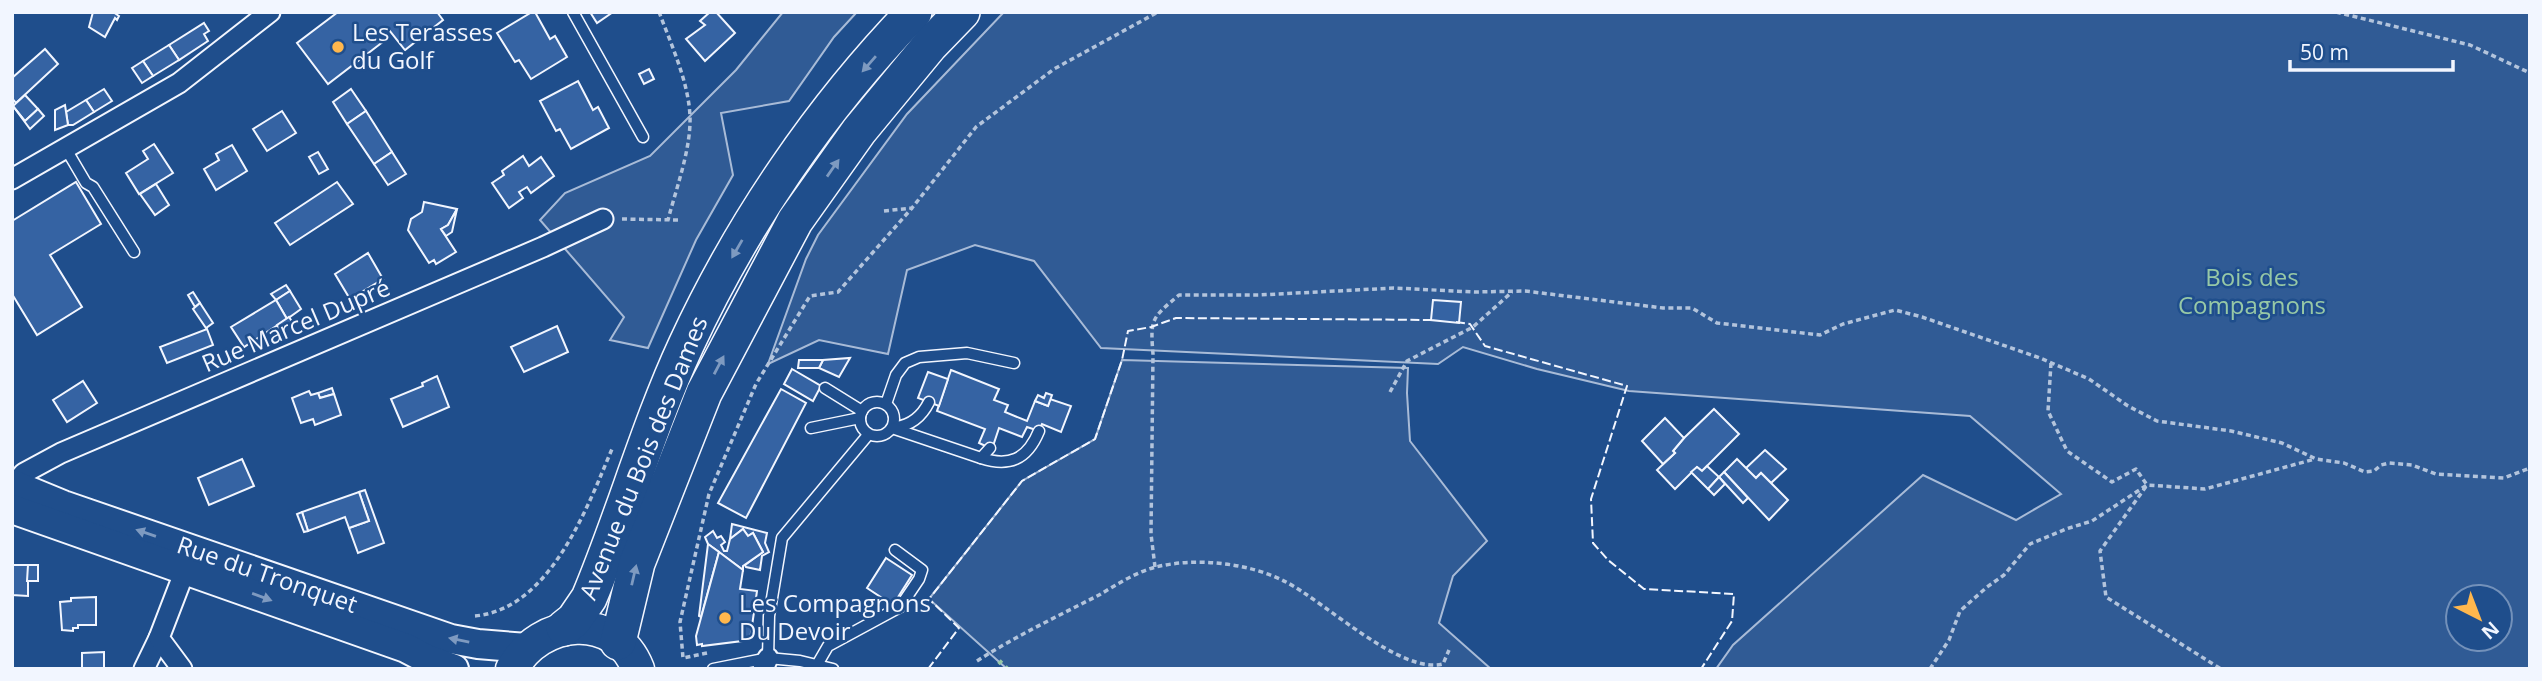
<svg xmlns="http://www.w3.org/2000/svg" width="2542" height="681" viewBox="0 0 2542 681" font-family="'Open Sans',sans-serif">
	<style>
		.green { fill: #305b95; stroke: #a8bbd7; stroke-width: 2; fill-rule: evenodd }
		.building { fill: #3563a3; stroke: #f2f6ff; stroke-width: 2 }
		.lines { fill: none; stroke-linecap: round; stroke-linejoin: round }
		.lane-casing { stroke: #f2f6ff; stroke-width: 13 }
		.street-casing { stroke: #f2f6ff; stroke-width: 23 }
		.secondary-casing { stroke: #f2f6ff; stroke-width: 32 }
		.primary-casing { stroke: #f2f6ff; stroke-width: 35 }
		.highway-casing { stroke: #f2f6ff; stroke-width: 38 }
		.path { stroke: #b3c4dc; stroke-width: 3.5; stroke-dasharray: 5 3.5; stroke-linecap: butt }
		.lane { stroke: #1f4e8c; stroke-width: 10 }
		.street { stroke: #1f4e8c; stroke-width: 19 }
		.secondary { stroke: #1f4e8c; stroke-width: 28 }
		.primary { stroke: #1f4e8c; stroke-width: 32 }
		.highway { stroke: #1f4e8c; stroke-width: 35 }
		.hedge { stroke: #97c8a6; stroke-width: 5; stroke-dasharray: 3.5 5; stroke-linecap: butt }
		.fence { stroke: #f2f6ff; stroke-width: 2; stroke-dasharray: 9 3.5; stroke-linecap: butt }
		.oneway { fill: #7e9ac0 }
		.poi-dot { fill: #ffb74d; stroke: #1f4e8c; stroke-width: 2.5 }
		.labels { text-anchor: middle; stroke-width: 5; stroke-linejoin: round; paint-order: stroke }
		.poi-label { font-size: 24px; fill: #f2f6ff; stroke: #1f4e8c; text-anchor: start }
		.park-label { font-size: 24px; fill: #97c8a6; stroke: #1f4e8c }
		.street-label { font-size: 24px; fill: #f2f6ff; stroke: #1f4e8c }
	</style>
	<rect width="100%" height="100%" fill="#1f4e8c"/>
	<!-- green -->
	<g class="green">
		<polygon points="783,12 857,12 834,37 789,101 721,113 733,175 696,240 648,348 610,340 624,317 540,220 565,193 650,156 736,70"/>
		<path d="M1004,12H2530V669H1716L1733,645L1923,475L2016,520L2061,494L1970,416L1629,391L1537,369L1463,347L1438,364L1101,348L1034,261L975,245L907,270L888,354L819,340L768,364L806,259L818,235L907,114ZM2458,597H2500V639H2458Z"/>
		<polygon points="1122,360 1408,368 1407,393 1410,441 1487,541 1453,576 1439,623 1491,669 1007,669 929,599 1022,481 1095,439"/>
	</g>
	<!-- building -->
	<g class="building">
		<polygon points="93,12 113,12 119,16 117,20 115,18 105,37 89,27"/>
		<polygon points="338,12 437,12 443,20 405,50 389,30 381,36 384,41 328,84 297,43"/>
		<polygon points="532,12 535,12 550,39 555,36 567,57 531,79 519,60 515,62 497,33"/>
		<polygon points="590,12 613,12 597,23"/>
		<polygon points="710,12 716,12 735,33 705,61 686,39 705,25 700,21"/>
		<polygon points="204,23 209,31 204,34 208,41 179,60 169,45"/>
		<polygon points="169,45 179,60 153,76 143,61"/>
		<polygon points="45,49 58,64 16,103 12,98 12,78"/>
		<polygon points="143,61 153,76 142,83 132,68"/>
		<polygon points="649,69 654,79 644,84 639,74"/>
		<polygon points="578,81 593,110 598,107 609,128 571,149 560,129 556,131 540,101"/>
		<polygon points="104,89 112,101 94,112 86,100"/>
		<polygon points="351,89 366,111 347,124 333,102"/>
		<polygon points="25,95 38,109 25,121 13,106"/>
		<polygon points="86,100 94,112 73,125 68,125 66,112"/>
		<polygon points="65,105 68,125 55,130 55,110"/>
		<polygon points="13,106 25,121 38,109 44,116 30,129"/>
		<polygon points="282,111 296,133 267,151 253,129"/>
		<polygon points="366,111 392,152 374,164 347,124"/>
		<polygon points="154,144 173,173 139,194 126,173 148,159 143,151"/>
		<polygon points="232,145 247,171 216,190 204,169 219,160 216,154"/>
		<polygon points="318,152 328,169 319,174 309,157"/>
		<polygon points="392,152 406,174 388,185 374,164"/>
		<polygon points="523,156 529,166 541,157 554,176 531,193 527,187 519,192 523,198 509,208 492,183 504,175 502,171"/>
		<polygon points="76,182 101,224 50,255 82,307 37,335 12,294 12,221"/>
		<polygon points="337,182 353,204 290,245 275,223"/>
		<polygon points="156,184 169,205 155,215 140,194"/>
		<polygon points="424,202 457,209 448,225 441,229 456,252 436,264 434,260 429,263 408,230 411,219 422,212"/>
		<polygon points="457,209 452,232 446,236 441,229 448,225"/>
		<polygon points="368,253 383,279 350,299 335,274"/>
		<polygon points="286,285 290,291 276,300 271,294"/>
		<polygon points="290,291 301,309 287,319 276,300"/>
		<polygon points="193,292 200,303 195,307 188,295"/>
		<polygon points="276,300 287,319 244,347 231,327"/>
		<polygon points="1433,300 1461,302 1459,323 1431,320"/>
		<polygon points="200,303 213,323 206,328 193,309"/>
		<polygon points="289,317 293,323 280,330 277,325"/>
		<polygon points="557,326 568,352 524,372 511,347"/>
		<polygon points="207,329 213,345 167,363 160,347"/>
		<polygon points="850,358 839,377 819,368 823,360"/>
		<polygon points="799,360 823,360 819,368 798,368"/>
		<polygon points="792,369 821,386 813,401 784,384"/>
		<polygon points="951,370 999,389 994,400 1008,405 1005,412 1027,421 1035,401 1048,406 1050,399 1071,406 1061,432 1042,424 1039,431 1027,427 1022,437 999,428 992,449 979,443 985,429 937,411"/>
		<polygon points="928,372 948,379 939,406 918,398"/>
		<polygon points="437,376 449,407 403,427 391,399 423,386 422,383"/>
		<polygon points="83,381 97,403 67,422 53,400"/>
		<polygon points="332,388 334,394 320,398 318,393"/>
		<polygon points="781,389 806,403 746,518 718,503"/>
		<polygon points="309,391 311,395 318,393 320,398 334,394 341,415 315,425 313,419 301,423 292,398"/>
		<polygon points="1046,393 1052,395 1048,406 1035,401 1038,395 1044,398"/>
		<polygon points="1714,409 1739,434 1702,471 1697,467 1675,489 1657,470 1675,453 1673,451 1684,438"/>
		<polygon points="1665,418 1684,438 1673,451 1675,453 1663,464 1642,441"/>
		<polygon points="1765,450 1786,469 1771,483 1761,473 1756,478 1745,469"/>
		<polygon points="242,459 254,486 209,505 198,478"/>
		<polygon points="1737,459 1756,478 1761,473 1788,500 1769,520 1724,472"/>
		<polygon points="1707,466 1719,477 1708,489 1691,472 1697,467 1702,471"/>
		<polygon points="1724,472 1748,498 1743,503 1719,477"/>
		<polygon points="1719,477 1725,484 1714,495 1708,489"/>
		<polygon points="365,490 384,543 358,553 349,528 369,521 359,492"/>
		<polygon points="359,492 369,521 349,528 345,517 308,531 302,512"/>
		<polygon points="302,512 308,531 304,532 297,514"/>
		<polygon points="732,524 767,533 765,543 769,552 762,556 760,570 746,567 745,565 763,552 753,533 748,536 743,529 730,539"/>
		<polygon points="743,529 748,536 753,533 763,552 743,566 743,570 708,544 705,537 713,531 717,538 721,536 725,542 721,545 724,551 727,551 730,539"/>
		<polygon points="708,544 719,552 701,617 699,616"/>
		<polygon points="719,552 743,570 740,589 757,591 750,640 702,646 702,644 697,645 696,636"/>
		<polygon points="886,558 912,575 893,605 867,588"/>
		<polygon points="12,565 28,565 28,596 12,595"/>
		<polygon points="28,565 38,565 38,581 27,581"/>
		<polygon points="96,597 96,625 78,625 78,628 73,628 73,631 62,630 60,602 71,601 71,598"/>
		<polygon points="104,652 104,669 82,669 82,653"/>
	</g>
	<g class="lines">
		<!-- lane casing -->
		<g class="lane-casing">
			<g id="lane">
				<polyline points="573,12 643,137"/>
				<polyline points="66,149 86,183 93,187 134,252"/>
				<polyline points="825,388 862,411"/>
				<circle cx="877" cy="419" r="17"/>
				<polyline points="886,404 896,375 905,363 919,357 967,353 1014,363"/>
				<path d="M896,427C912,425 922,416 929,402"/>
				<polyline points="811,428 860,418"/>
				<polyline points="892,428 981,458 990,448"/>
				<path d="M981,458C1009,467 1027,460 1039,431"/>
				<polyline points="768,658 769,616 782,538 868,435"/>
				<polyline points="817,665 828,646 900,607 919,579 922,570 895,550"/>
				<polyline points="713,669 768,658 800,661 833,669"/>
			</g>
		</g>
		<!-- street casing -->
		<g class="street-casing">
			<g id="street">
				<polyline points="12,179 179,83 270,12"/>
				<polyline points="12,487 24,473 61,453 543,247 603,219"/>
				<polyline points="144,669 159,638"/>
				<polyline points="182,669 159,638 189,560"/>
				<polyline points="763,669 768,658"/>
			</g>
		</g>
		<!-- secondary casing -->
		<g class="secondary-casing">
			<g id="secondary">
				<polyline points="12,484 63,505 451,639 478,644 527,648"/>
				<polyline points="12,509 406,648 427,659 454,669"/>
			</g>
		</g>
		<!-- primary casing -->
		<g class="primary-casing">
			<path id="primary" d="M512,669C540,618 615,610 638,669"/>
		</g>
		<!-- highway casing -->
		<g class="highway-casing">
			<g id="highway">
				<path d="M564,628L574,620L589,598C624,515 648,427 686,345C742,224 821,108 914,12"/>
				<polyline points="618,642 637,563 704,393 795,221 859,131 930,45 962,12"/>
			</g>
		</g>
		<!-- path -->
		<g class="path">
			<path d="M659,12C671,44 689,83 690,117C691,149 676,189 668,220"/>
			<polyline points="2336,12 2470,45 2530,73"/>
			<polyline points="884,211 912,208 976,127 1054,69 1158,12"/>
			<polyline points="622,219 679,220"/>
			<polyline points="2051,363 2048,411 2067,451 2112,482 2136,469 2147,485 2100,551 2106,597 2221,669"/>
			<polyline points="1390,392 1407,361 1473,327 1512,292"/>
			<path d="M1155,567L1151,534L1153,354C1150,318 1152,318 1179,295H1259L1394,288L1474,292L1525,291L1663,308H1692L1717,323L1820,335L1843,324L1895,310L1922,317L2040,358L2089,379L2128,406L2157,421L2231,431L2282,443L2316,459L2344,463L2365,472L2374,471L2381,465L2389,463L2412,465L2436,474L2504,478L2530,468"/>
			<path d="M475,616C550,609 587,508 612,449"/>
			<polyline points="707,653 683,658 680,622 709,494 756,384 810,296 838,292 912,208"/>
			<path d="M977,661C1016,636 1058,616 1099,595C1116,585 1136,572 1156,567C1196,557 1250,563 1286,582C1325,602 1401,675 1443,664L1449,650"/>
			<polyline points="1930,669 1949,640 1960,611 1987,587 2004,575 2030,544 2066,529 2092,521 2147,485 2205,489 2315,459"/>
		</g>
		<!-- lane -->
		<use href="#lane" class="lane"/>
		<!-- street -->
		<use href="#street" class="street"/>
		<!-- secondary -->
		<use href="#secondary" class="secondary"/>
		<!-- primary -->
		<use href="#primary" class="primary"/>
		<!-- highway -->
		<use href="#highway" class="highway"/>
		<!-- hedge -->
		<polyline class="hedge" points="999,661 1007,669"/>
		<!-- fence -->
		<g class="fence">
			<polyline points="1456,322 1470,324 1485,346 1627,386 1591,499 1593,543 1608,560 1644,589 1734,594 1732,621 1701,669"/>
			<polyline points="928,669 959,628 929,599 1022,481 1095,439 1122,360 1128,331 1151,327 1176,318 1435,320"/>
		</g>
	</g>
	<!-- one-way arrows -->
	<defs><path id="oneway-solid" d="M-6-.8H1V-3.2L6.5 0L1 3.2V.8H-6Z" transform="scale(1.75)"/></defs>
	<g class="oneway">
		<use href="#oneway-solid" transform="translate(869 64) rotate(131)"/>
		<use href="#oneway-solid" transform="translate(833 168) rotate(-55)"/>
		<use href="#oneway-solid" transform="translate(737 249) rotate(120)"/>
		<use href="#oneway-solid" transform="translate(719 365) rotate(-62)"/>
		<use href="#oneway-solid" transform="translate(146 533) rotate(-161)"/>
		<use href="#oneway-solid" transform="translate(634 575) rotate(-77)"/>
		<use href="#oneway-solid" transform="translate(262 597) rotate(20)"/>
		<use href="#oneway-solid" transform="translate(459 640) rotate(-168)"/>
	</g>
	<!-- markers -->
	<g class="poi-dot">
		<circle cx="338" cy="47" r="7"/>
		<circle cx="725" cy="618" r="7"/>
	</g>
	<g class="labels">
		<!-- poi labels -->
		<g class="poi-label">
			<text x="352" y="41">Les Terasses<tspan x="352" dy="28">du Golf</tspan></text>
			<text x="739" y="612">Les Compagnons<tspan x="739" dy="28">Du Devoir</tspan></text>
		</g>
		<!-- park labels -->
		<g class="park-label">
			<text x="2252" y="286">Bois des<tspan x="2252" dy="28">Compagnons</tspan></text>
		</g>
		<!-- street labels -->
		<g class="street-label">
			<text transform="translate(296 326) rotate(-23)" y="8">Rue Marcel Dupré</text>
			<text transform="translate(644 458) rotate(-68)" y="8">Avenue du Bois des Dames</text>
			<text transform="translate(267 575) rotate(19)" y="8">Rue du Tronquet</text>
		</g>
	</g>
	<!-- border -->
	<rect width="2542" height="681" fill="none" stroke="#f2f6ff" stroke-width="28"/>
	<!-- north arrow -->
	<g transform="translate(2479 618) rotate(138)"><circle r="33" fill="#1f4e8c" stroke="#7391ba" stroke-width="2"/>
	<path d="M0-5L12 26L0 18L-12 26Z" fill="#ffb74d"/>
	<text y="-10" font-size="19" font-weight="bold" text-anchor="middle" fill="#f2f6ff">N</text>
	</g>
	<!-- scale -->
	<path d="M2290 60v10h163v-10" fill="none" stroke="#f2f6ff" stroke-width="3.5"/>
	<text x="2300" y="60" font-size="21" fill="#f2f6ff" stroke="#1f4e8c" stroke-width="5" paint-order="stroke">50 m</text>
</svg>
